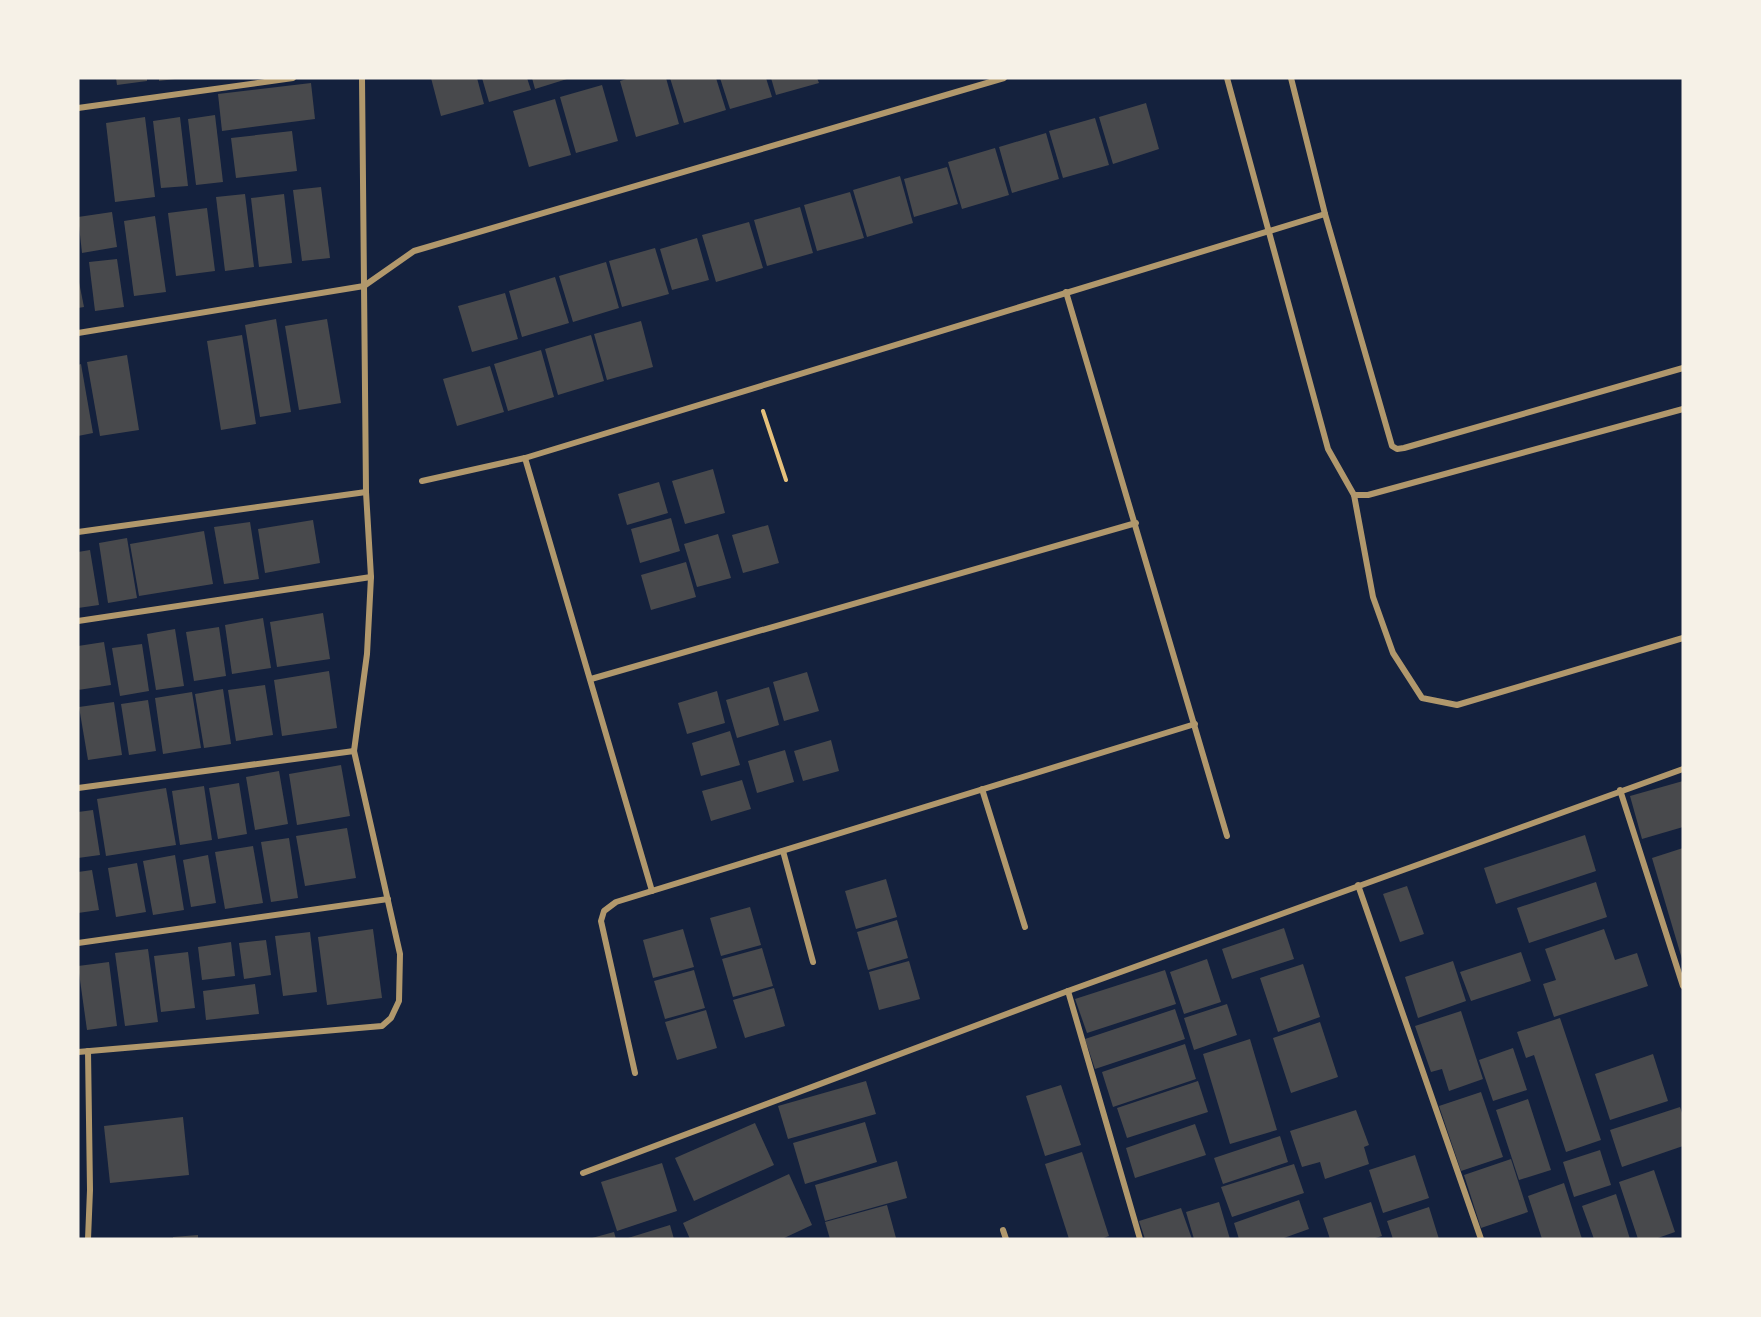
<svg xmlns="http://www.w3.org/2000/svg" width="1761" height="1317" viewBox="0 0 1761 1317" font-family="Figtree,sans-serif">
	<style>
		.building { fill: #48494c }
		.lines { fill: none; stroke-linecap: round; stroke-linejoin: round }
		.path { stroke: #e5c07b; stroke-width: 4 }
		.minor { stroke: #b1986c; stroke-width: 6 }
	</style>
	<rect width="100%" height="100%" fill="#14213d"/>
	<!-- building -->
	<g class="building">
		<polygon points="116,78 147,78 147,81 117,85"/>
		<polygon points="159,78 175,78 175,79 159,81"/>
		<polygon points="431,78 477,78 484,104 441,116"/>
		<polygon points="482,78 527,78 531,90 489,102"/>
		<polygon points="532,78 567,78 567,79 535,89"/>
		<polygon points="630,78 666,78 679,124 636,137 620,81"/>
		<polygon points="670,78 716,78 726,110 684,123"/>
		<polygon points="720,78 766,78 772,97 730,109"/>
		<polygon points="771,78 817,78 819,83 776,95"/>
		<polygon points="311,83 315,119 222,131 218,94"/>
		<polygon points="602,85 618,141 576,153 560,97"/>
		<polygon points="555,99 571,155 529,167 513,111"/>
		<polygon points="1146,103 1159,149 1113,164 1099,117"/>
		<polygon points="215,115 223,182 196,185 188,119"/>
		<polygon points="145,117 155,197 115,202 106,123"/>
		<polygon points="180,117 188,186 161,188 153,121"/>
		<polygon points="1095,118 1109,165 1063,178 1049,131"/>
		<polygon points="292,131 297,171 236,178 231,138"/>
		<polygon points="1046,133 1059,179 1012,193 999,147"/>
		<polygon points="995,148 1009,195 962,209 948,162"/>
		<polygon points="947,167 958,204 914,217 904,179"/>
		<polygon points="900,176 913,223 867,237 853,190"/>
		<polygon points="321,187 330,258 302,261 293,190"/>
		<polygon points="850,192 864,238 817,251 804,205"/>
		<polygon points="245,194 254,267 225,271 216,197"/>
		<polygon points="284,194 292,263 259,267 251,198"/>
		<polygon points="800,207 813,253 767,266 754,220"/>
		<polygon points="207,208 215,271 176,276 168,213"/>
		<polygon points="112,212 117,247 82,253 78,217"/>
		<polygon points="155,216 166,292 134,296 124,221"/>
		<polygon points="749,222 763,268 716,282 702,235"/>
		<polygon points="697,238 709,280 672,290 660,249"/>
		<polygon points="655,248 669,294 622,307 609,261"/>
		<polygon points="117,259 124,307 95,311 89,262"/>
		<polygon points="606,262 619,308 573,322 559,276"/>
		<polygon points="78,277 84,307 78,308"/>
		<polygon points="555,277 569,323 522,337 509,291"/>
		<polygon points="505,293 518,339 472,352 458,306"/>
		<polygon points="276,319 291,412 260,417 245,325"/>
		<polygon points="327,319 341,403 299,410 285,326"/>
		<polygon points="641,321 653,367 607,380 594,334"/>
		<polygon points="242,335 256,424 221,430 207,341"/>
		<polygon points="591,335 604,381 558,395 545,349"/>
		<polygon points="541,350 554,397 508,411 494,364"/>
		<polygon points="127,355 139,430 100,436 87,362"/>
		<polygon points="81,364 93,433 78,436 78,365"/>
		<polygon points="490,366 504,412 457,426 443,379"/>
		<polygon points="713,469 725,513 685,524 672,481"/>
		<polygon points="659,482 668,513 627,525 618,494"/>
		<polygon points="671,518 680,551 640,563 631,529"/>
		<polygon points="313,520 320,563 265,573 258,529"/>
		<polygon points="250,522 259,579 224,584 214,527"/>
		<polygon points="768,525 779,563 743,573 732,535"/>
		<polygon points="204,531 213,584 139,596 130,544"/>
		<polygon points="718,534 731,578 697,587 684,544"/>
		<polygon points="127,538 137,598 108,603 99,543"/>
		<polygon points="90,550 99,605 78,608 78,552"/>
		<polygon points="686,562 696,597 651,610 641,575"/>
		<polygon points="323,613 330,659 277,667 270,622"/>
		<polygon points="263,618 271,668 232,674 225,625"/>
		<polygon points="219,627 226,676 194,681 186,632"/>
		<polygon points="175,629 184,686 156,690 147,634"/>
		<polygon points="104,642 111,685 78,690 78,646"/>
		<polygon points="142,644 149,691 120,696 112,648"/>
		<polygon points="329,671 337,728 282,736 274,680"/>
		<polygon points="807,672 819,711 784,721 773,682"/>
		<polygon points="265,685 273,735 236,741 228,690"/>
		<polygon points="769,687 779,725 737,738 726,700"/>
		<polygon points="223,689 231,744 204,748 195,694"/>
		<polygon points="717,691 725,723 687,734 678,703"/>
		<polygon points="192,692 201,748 163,754 155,698"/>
		<polygon points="148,700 156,751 129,755 121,704"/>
		<polygon points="114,702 122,755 88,760 79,707"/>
		<polygon points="730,731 740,765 701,776 692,743"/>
		<polygon points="831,740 839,771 803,781 794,751"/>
		<polygon points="785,750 794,782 757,793 748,761"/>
		<polygon points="341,765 350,816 297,825 289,774"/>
		<polygon points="279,771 288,824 255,830 246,777"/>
		<polygon points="742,780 751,809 711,821 702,791"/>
		<polygon points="1683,781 1683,827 1642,839 1630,796"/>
		<polygon points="239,783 247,834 218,839 209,788"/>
		<polygon points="204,786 212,840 180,845 172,791"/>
		<polygon points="166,788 176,845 106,856 97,799"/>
		<polygon points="93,810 100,855 78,858 78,812"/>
		<polygon points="347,828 356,878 305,886 296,836"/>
		<polygon points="1585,835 1596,871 1496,904 1484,868"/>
		<polygon points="289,838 298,898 271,902 261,842"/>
		<polygon points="253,846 263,903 225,909 215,852"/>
		<polygon points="1683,848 1683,959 1682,959 1652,858"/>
		<polygon points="175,855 184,910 153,915 143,861"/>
		<polygon points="208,855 216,903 191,907 183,860"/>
		<polygon points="137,863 146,912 116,917 108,868"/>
		<polygon points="92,870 99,910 78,913 78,872"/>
		<polygon points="886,879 897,917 856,929 845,891"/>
		<polygon points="1596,882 1607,917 1529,943 1517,908"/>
		<polygon points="1407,886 1424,934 1400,942 1383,894"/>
		<polygon points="750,907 761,945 721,956 710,918"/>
		<polygon points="897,920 908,958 868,970 857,932"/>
		<polygon points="1284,928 1294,959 1232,979 1222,949"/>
		<polygon points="373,929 382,998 327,1005 318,937"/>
		<polygon points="683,929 694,967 653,978 643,940"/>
		<polygon points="1604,929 1615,960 1637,953 1648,986 1554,1017 1543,984 1556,980 1545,949"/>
		<polygon points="310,932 317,992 283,996 275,936"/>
		<polygon points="266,940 271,975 244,979 239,943"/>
		<polygon points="231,942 235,976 202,980 198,947"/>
		<polygon points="762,948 773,986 733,997 722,959"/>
		<polygon points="148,949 158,1022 125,1026 115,953"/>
		<polygon points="188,952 195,1008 161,1012 154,956"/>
		<polygon points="1521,952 1531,981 1471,1001 1460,972"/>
		<polygon points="1207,959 1221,1002 1184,1014 1170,972"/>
		<polygon points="909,961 920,999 879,1010 869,972"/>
		<polygon points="1453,961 1466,1001 1418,1018 1405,977"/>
		<polygon points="109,962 117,1026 87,1030 78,966"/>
		<polygon points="1303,964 1320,1017 1278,1032 1260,978"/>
		<polygon points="694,970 705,1008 665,1019 654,981"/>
		<polygon points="1165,970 1176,1004 1087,1033 1075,999"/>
		<polygon points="255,984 259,1014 206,1020 203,991"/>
		<polygon points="774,988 785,1026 745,1038 733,1000"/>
		<polygon points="1227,1004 1237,1035 1194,1050 1184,1018"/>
		<polygon points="1175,1009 1185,1039 1095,1069 1085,1039"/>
		<polygon points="706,1010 717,1048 677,1060 665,1022"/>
		<polygon points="1461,1011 1483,1079 1449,1091 1442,1069 1431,1072 1415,1026"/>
		<polygon points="1560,1018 1601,1140 1566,1152 1534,1055 1526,1058 1517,1032"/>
		<polygon points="1320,1022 1338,1077 1291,1093 1273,1038"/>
		<polygon points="1250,1039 1277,1130 1230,1144 1203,1054"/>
		<polygon points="1185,1044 1196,1079 1113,1107 1102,1072"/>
		<polygon points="1513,1048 1527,1090 1493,1101 1479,1060"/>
		<polygon points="1653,1054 1668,1101 1610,1120 1595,1074"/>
		<polygon points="866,1081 876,1114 788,1139 778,1106"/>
		<polygon points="1198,1081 1208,1112 1127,1138 1117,1108"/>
		<polygon points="1061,1085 1081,1145 1045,1156 1026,1096"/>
		<polygon points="1481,1092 1503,1157 1461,1171 1439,1106"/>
		<polygon points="1528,1099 1551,1170 1519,1180 1496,1110"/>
		<polygon points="1680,1107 1683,1116 1683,1146 1622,1167 1610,1130"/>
		<polygon points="1356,1110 1369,1145 1364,1147 1369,1164 1325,1179 1320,1162 1302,1167 1290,1131"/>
		<polygon points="183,1117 189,1175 110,1183 104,1126"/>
		<polygon points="865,1122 877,1162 805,1184 793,1143"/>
		<polygon points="755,1123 774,1165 694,1201 675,1158"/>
		<polygon points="1195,1124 1206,1155 1135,1178 1126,1148"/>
		<polygon points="1280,1136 1288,1162 1223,1184 1214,1158"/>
		<polygon points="1600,1150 1611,1185 1574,1197 1563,1162"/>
		<polygon points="1082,1152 1109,1236 1101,1239 1069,1239 1045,1164"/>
		<polygon points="1415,1155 1429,1198 1383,1213 1369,1170"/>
		<polygon points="1511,1159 1528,1212 1481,1228 1464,1175"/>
		<polygon points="897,1161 907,1198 825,1221 815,1185"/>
		<polygon points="662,1163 677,1211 617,1231 601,1182"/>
		<polygon points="1294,1164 1304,1193 1232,1217 1221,1187"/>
		<polygon points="1654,1170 1675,1232 1655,1239 1638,1239 1619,1182"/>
		<polygon points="789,1174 812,1225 782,1239 690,1239 683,1223"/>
		<polygon points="1564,1183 1582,1239 1542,1239 1528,1196"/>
		<polygon points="1616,1194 1630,1239 1594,1239 1582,1206"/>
		<polygon points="1299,1200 1309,1229 1281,1239 1239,1239 1234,1223"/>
		<polygon points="1219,1202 1230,1239 1194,1239 1186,1212"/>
		<polygon points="1371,1202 1382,1236 1372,1239 1330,1239 1323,1218"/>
		<polygon points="887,1205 896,1238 830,1239 825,1222"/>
		<polygon points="1429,1207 1439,1239 1393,1239 1387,1221"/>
		<polygon points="1181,1208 1192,1239 1145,1239 1139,1221"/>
		<polygon points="670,1225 674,1239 628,1239 628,1238"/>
		<polygon points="614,1232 616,1239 592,1239 592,1238"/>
		<polygon points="198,1235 198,1239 173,1239 173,1237"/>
	</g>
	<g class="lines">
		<!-- path -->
		<polyline class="path" points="763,411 786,480"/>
		<!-- minor -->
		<g class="minor">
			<polyline points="1227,78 1328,449 1354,495 1368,495 1683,409"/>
			<polyline points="1291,78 1325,214 1392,446 1397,449 1404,448 1683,368"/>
			<polyline points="78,108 293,78"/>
			<polyline points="1066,292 1227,836"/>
			<polyline points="78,333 364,286 414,251 1004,78"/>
			<polyline points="525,458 652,891"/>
			<polyline points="422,481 525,458 1325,214"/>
			<polyline points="1354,495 1373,597 1393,653 1422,698 1457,705 1683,638"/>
			<polyline points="78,532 366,492"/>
			<polyline points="78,621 371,577"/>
			<polyline points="591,679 1136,523"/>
			<polyline points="78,788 354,751"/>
			<polyline points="982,789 1025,927"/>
			<polyline points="1620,790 1683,986"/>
			<polyline points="783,851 813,962"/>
			<polyline points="1358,885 1481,1239"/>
			<polyline points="78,943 388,899"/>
			<polyline points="1068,991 1140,1239"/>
			<polyline points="78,1052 382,1026 391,1018 399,1001 400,954 354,751 367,654 371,577 366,492 362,78"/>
			<polyline points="635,1073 601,921 604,911 616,902 1195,724"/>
			<polyline points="583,1173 1068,991 1683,769"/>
			<polyline points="1003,1230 1006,1239"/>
			<polyline points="88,1239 90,1190 88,1051"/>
		</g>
	</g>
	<!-- border -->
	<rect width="1761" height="1317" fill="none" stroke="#f6f1e7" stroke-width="159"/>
</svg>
